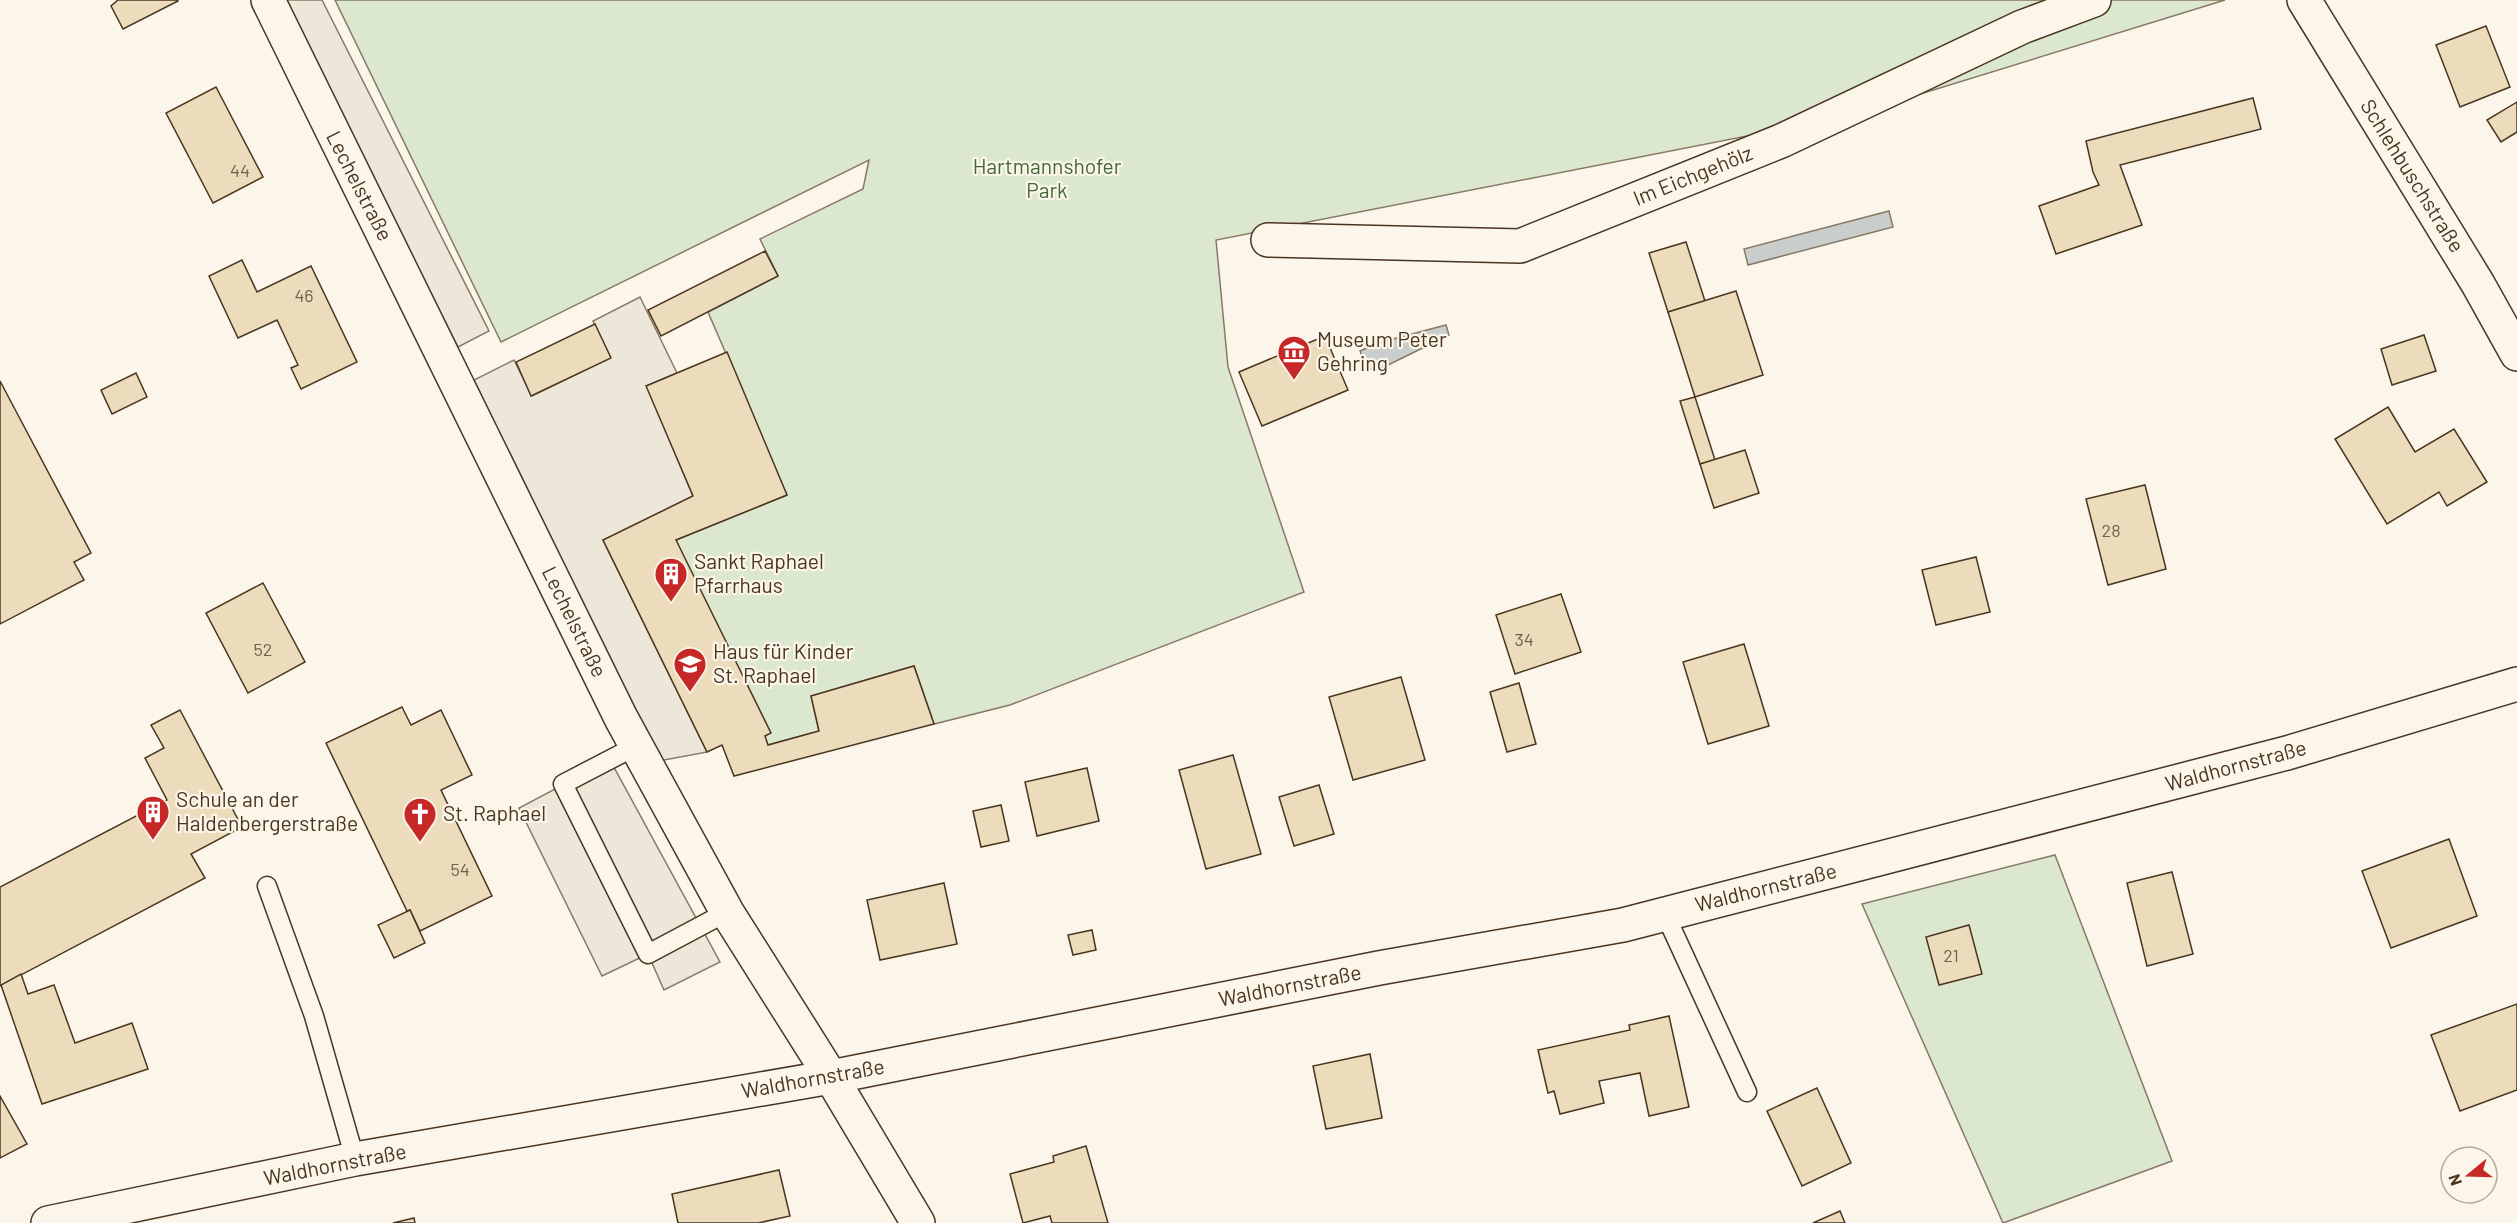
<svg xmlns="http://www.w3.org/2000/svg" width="2517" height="1223" viewBox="0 0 2517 1223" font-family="Barlow,sans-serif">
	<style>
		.green { fill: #dce7d0; stroke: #887966; stroke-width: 1.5 }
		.parking { fill: #ede7d9; stroke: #887966; stroke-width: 1.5 }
		.water { fill: #c9cecd; stroke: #887966; stroke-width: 1.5 }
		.building { fill: #ecdcbc; stroke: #4a3520; stroke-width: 1.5 }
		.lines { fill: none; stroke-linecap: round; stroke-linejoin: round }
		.service-casing { stroke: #4a3520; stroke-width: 21 }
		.minor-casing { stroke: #4a3520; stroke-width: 36 }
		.service { stroke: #fbf6e9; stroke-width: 18 }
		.minor { stroke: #fbf6e9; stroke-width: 33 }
		.labels { text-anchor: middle; stroke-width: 4.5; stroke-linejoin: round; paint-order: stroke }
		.number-label { font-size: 18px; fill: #725f47 }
		.park-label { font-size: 21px; fill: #436837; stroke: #fbf6e9 }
		.street-label { font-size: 21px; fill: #4a3520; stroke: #fbf6e9 }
		.poi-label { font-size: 21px; fill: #4a3520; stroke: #fbf6e9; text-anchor: start }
	</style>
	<rect width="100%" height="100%" fill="#fbf6e9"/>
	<!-- green -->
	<g class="green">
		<polygon points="335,0 2225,0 1849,116 1216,240 1228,367 1304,592 1010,705 934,724 914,666 811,696 819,731 768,745 676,540 787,495 708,312 778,276 760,239 863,189 869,160 501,342"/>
		<polygon points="2055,855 2172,1161 2003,1223 1862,904"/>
	</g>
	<!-- parking -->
	<g class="parking">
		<polygon points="283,0 322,0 489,331 458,347"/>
		<polygon points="640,297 677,373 647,386 693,496 603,540 707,752 659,761 474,380 514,360 532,396 610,358 593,321"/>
		<polygon points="610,760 720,962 664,990 648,954 602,976 519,808"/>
	</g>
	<!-- water -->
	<g class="water">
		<polygon points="1889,211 1893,227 1748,265 1744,249"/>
		<polygon points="1446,325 1449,335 1384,367 1367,370 1360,351 1378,343"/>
	</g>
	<!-- building -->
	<g class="building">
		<polygon points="118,0 177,0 178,1 123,29 111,6"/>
		<polygon points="2486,26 2510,87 2460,107 2436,45"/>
		<polygon points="216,87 263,177 213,203 166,113"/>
		<polygon points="2253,98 2261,129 2120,165 2142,225 2056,254 2039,206 2099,185 2093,172 2086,141"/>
		<polygon points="2517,102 2517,132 2501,142 2487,120"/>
		<polygon points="1686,242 1705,301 1668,312 1649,253"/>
		<polygon points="765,251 778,276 661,336 648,310"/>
		<polygon points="242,260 257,292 311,266 357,362 301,389 291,368 298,365 277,320 238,338 209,276"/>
		<polygon points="1736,291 1763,375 1695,397 1668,312"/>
		<polygon points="595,324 611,358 531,396 516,362"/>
		<polygon points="2424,335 2436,371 2392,385 2381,349"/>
		<polygon points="1325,336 1348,390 1262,426 1239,372"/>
		<polygon points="727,352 787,495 676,540 771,733 765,736 768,745 819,731 811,696 914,666 934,724 734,776 722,745 707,752 603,540 693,496 646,386"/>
		<polygon points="136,373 147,397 112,414 101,390"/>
		<polygon points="0,381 91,553 74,562 84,580 0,624"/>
		<polygon points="1695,397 1715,460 1700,464 1680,401"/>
		<polygon points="2388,407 2415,452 2454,429 2487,482 2447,506 2439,492 2387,524 2335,439"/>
		<polygon points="1745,450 1759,493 1714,508 1700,464"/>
		<polygon points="2145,485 2166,569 2108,585 2086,499"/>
		<polygon points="1976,557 1990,612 1936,625 1922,570"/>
		<polygon points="263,583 305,662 248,693 206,613"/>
		<polygon points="1561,594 1581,652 1515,674 1496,615"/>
		<polygon points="1744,644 1769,726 1708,744 1683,662"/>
		<polygon points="1401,677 1425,760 1353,780 1329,697"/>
		<polygon points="1519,683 1536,744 1507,752 1490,692"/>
		<polygon points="402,707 411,725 441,710 472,775 441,790 492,896 420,931 410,910 407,911 326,743"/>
		<polygon points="180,710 242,827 191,854 205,878 0,986 0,887 167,800 145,758 164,748 151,725"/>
		<polygon points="1233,755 1261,854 1206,869 1179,770"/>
		<polygon points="1087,768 1099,821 1037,836 1025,782"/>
		<polygon points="1319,785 1334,834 1294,846 1279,797"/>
		<polygon points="1001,805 1009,841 981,847 973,811"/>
		<polygon points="2449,839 2477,916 2391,948 2362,871"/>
		<polygon points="2172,872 2193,954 2147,966 2127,883"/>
		<polygon points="944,883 957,944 880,960 867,900"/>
		<polygon points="410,910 425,943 394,958 378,925"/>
		<polygon points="1969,925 1982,974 1939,985 1926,937"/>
		<polygon points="1092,930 1096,950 1073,955 1068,935"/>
		<polygon points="21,974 28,994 54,985 75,1043 132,1023 148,1069 42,1104 1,985"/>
		<polygon points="2517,1004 2517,1090 2460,1111 2431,1035"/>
		<polygon points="1669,1016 1689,1107 1649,1116 1640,1073 1599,1081 1604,1103 1560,1114 1554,1091 1548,1093 1538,1050 1630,1030 1629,1025"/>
		<polygon points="1370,1054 1382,1118 1326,1129 1313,1066"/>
		<polygon points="1817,1088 1851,1163 1802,1186 1767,1111"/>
		<polygon points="0,1096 27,1144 0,1158"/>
		<polygon points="1086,1146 1108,1223 1052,1223 1050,1216 1023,1223 1010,1174 1054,1162 1053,1156"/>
		<polygon points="779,1170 790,1216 758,1223 678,1223 672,1194"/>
		<polygon points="1840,1211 1845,1223 1813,1223"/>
		<polygon points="414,1218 415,1223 393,1223"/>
	</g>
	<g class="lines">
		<!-- service casing -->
		<g class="service-casing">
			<g id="service">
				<polyline points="636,746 563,784 648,954 727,912"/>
				<polyline points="267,886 314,1016 355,1159"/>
				<polyline points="1665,914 1747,1092"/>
			</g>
		</g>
		<!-- minor casing -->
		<g class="minor-casing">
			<g id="minor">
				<polyline points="268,0 621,718 727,912 831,1077 918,1223"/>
				<polyline points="2304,0 2478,284 2517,354"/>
				<polyline points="1268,240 1520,246 1781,141 2022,27 2094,0"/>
				<polyline points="48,1223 355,1159 831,1077 1379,968 1623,925 2287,753 2517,684"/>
			</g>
		</g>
		<!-- service -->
		<use href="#service" class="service"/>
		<!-- minor -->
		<use href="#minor" class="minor"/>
	</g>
	<!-- icons -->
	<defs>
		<g id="museum-pin" transform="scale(1.725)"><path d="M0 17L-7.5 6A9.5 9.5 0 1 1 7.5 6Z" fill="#c62828" stroke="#fbf6e9"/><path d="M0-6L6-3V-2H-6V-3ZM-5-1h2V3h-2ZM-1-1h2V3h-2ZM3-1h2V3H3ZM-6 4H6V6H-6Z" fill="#fff"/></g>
		<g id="building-pin" transform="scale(1.725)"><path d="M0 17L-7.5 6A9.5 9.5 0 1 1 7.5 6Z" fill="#c62828" stroke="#fbf6e9"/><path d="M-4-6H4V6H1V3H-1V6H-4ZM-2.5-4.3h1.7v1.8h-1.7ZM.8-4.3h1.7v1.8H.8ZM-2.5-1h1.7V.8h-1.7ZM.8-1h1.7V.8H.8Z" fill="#fff"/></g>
		<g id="school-pin" transform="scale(1.725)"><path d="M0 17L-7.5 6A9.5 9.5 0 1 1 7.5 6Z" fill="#c62828" stroke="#fbf6e9"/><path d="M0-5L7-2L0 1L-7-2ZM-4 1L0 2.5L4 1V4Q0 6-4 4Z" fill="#fff"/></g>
		<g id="church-pin" transform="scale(1.725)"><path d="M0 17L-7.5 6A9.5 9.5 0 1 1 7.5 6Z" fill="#c62828" stroke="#fbf6e9"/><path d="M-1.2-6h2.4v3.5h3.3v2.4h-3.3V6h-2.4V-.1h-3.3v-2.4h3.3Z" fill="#fff"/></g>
	</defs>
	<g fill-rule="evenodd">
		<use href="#museum-pin" x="1294" y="352"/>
		<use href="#building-pin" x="671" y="574"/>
		<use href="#school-pin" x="690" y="664"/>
		<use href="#building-pin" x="153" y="812"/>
		<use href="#church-pin" x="420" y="814"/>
	</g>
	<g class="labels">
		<!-- number labels -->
		<g class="number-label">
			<text x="240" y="177">44</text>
			<text x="304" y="302">46</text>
			<text x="2111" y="537">28</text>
			<text x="1524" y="646">34</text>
			<text x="263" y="656">52</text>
			<text x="460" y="876">54</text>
			<text x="1951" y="962">21</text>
		</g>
		<!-- park labels -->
		<g class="park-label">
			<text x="1047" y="174">Hartmannshofer<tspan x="1047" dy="24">Park</tspan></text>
		</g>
		<!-- street labels -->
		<g class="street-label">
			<text transform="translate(1693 176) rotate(-22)" y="7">Im Eichgehölz</text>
			<text transform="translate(2412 176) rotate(58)" y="7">Schlehbuschstraße</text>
			<text transform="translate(359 186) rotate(63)" y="7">Lechelstraße</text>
			<text transform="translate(574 622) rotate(64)" y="7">Lechelstraße</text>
			<text transform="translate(2236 766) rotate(-15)" y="7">Waldhornstraße</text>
			<text transform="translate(1766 888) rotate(-14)" y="7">Waldhornstraße</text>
			<text transform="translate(1290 986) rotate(-11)" y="7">Waldhornstraße</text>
			<text transform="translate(813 1079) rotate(-10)" y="7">Waldhornstraße</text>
			<text transform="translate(335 1165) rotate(-11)" y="7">Waldhornstraße</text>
		</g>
		<!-- poi labels -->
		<g class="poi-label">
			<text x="1317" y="347">Museum Peter<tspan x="1317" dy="24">Gehring</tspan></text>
			<text x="694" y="569">Sankt Raphael<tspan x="694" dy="24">Pfarrhaus</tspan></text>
			<text x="713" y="659">Haus für Kinder<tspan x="713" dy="24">St. Raphael</tspan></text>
			<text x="176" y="807">Schule an der<tspan x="176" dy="24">Haldenbergerstraße</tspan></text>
			<text x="443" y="821">St. Raphael</text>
		</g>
	</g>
	<!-- north arrow -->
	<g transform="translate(2469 1175) rotate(251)"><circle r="28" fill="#fbf6e9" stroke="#b4a999" stroke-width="1.5"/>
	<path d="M0-4.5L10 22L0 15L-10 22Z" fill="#c62828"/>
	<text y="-9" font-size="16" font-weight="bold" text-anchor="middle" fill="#4a3520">N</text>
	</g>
</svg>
